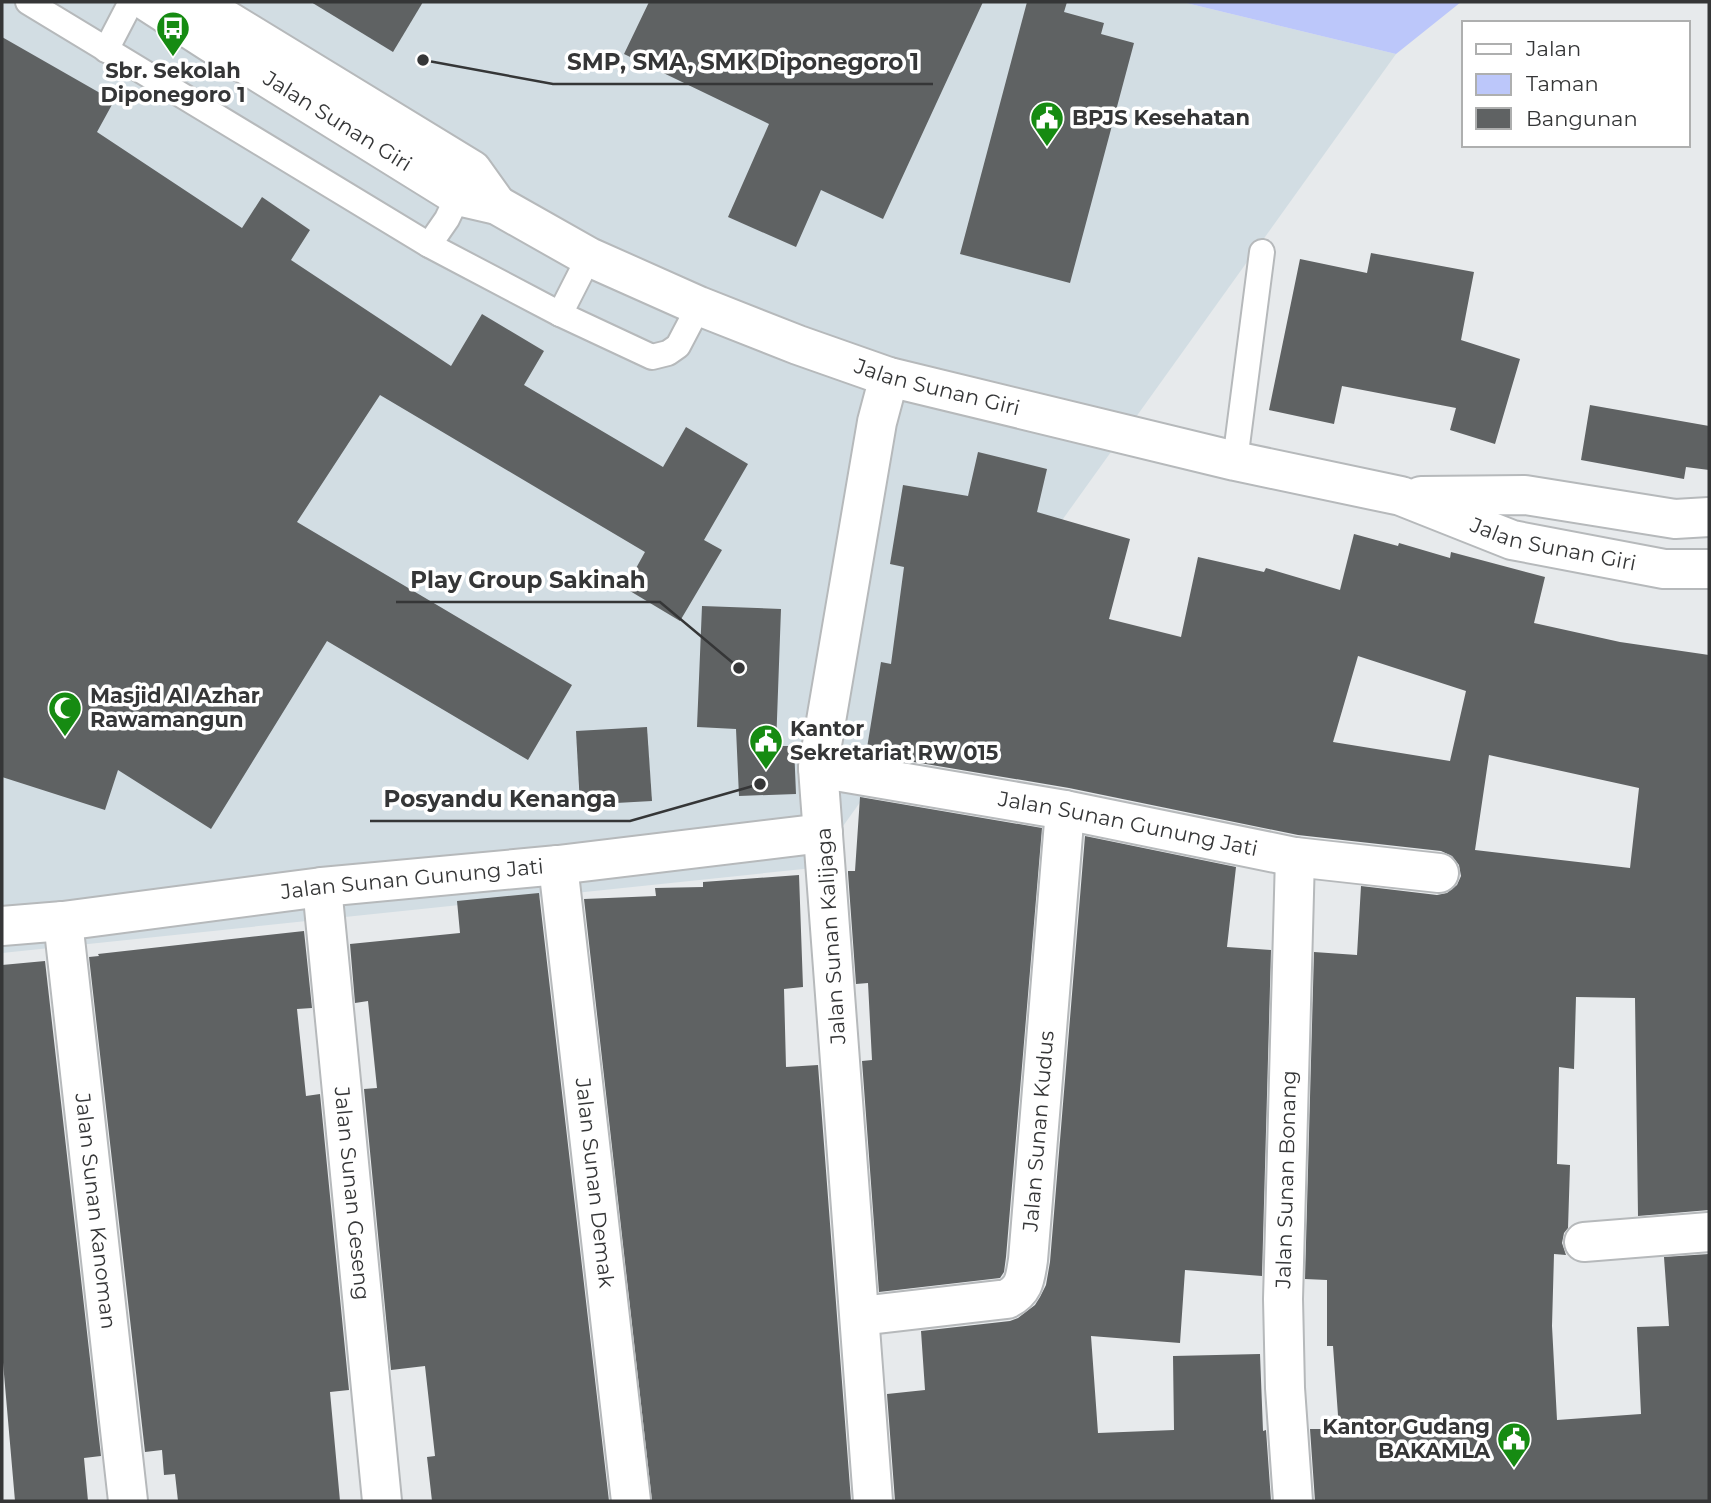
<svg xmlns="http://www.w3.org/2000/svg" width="1711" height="1503" viewBox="0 0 1711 1503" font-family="Montserrat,sans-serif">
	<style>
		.built { fill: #d2dde3 }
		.green { fill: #bcc7fa }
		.building { fill: #5f6263; fill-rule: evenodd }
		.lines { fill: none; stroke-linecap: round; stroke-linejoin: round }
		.lane-casing { stroke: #b6b9bb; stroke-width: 28 }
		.street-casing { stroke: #b6b9bb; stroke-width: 42 }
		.secondary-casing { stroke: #b6b9bb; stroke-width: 42 }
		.lane { stroke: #fff; stroke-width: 24 }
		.street { stroke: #fff; stroke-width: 38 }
		.secondary { stroke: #fff; stroke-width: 38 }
		.labels { text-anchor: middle; stroke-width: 7; stroke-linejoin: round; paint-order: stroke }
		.poi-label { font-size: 21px; font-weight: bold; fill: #353637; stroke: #fff; text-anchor: start }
		.street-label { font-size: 21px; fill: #353637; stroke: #fff }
		.leader { fill: none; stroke: #353637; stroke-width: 2.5 }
		.callout-dot { fill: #353637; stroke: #fff; stroke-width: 2.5 }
		.callout-label { font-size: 23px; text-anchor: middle; font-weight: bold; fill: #353637; stroke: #fff; stroke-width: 7; stroke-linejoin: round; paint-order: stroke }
	</style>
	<rect width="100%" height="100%" fill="#e7eaec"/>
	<!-- built -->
	<polygon class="built" points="2,2 1182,2 1396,54 813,868 2,953"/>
	<!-- green -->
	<polygon class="green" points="1182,2 1461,2 1396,54"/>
	<!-- building -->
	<g class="building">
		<polygon points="311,2 423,2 393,52"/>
		<polygon points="649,2 983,2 883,219 821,190 796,247 728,217 769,124 624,54"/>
		<polygon points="1027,2 1067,2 1064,12 1104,23 1101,34 1134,43 1070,283 960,254"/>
		<polygon points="2,37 114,101 97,132 242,228 262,197 310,230 291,260 451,366 482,314 544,351 524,385 663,467 686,427 748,464 704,540 722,550 680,621 625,588 645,552 380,395 297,522 572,685 528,760 327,641 211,829 118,770 105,810 2,777"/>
		<polygon points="1371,253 1474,272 1461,340 1520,359 1495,444 1450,430 1456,408 1342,386 1334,424 1269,410 1300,259 1367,273"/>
		<polygon points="1590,405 1709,426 1709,470 1686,467 1684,479 1581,460"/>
		<path d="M978,452L1047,469L1037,512L1130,539L1109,619L1181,637L1198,557L1264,572L1266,568L1340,590L1354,534L1398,546L1399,543L1450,558L1451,552L1545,577L1534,623L1620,642L1709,655V1210L1638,1216L1635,998L1576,997L1574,1069L1559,1067L1557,1164L1570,1165L1568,1228L1564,1233L1562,1243L1566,1255L1554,1254L1552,1326L1557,1420L1641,1414L1637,1327L1669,1326L1664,1257L1709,1254V1501H1315L1310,1429H1339L1333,1346H1327V1280L1305,1279L1314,952L1357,955L1361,886L1437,895L1447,893L1457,885L1461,876L1459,865L1452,856L1441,851L1298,835L1069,788L866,754L881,662L891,664L904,567L890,564L903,485L968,496ZM1358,656L1466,691L1450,761L1333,742ZM1489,755L1639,788L1630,868L1475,850Z"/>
		<polygon points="702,606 781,609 776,746 794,746 796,794 739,796 736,729 697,727"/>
		<polygon points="647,727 652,801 580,805 576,731"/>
		<polygon points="860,797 1042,828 1006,1257 1004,1272 1000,1278 879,1292 862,1061 872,1060 868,983 856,984 848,873 848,871 855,871"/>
		<polygon points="1085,836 1236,867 1227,947 1271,950 1262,1276 1185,1270 1180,1343 1091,1336 1098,1433 1174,1430 1173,1356 1260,1354 1263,1431 1266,1430 1271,1501 895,1501 887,1394 925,1390 921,1331 1010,1321 1018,1318 1035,1305 1040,1297 1046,1285 1050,1262"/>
		<polygon points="799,875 803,987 784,989 786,1067 818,1065 851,1501 652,1501 584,899 656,896 655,888 703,887 703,882"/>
		<polygon points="539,893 609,1501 432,1501 427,1457 435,1456 425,1366 391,1370 364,1089 377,1088 368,1001 355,1003 350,944 460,933 457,901"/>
		<polygon points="304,931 312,1008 297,1009 306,1096 320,1094 349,1390 330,1392 340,1501 178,1501 175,1474 164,1475 162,1450 145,1452 89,957 99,956 98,954"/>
		<polygon points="45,961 101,1456 84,1458 88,1501 15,1501 2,1351 2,965"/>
	</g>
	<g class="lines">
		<!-- lane casing -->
		<g class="lane-casing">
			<g id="lane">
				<polyline points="28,2 429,245 560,314 652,357 668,353 678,346 699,306"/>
				<polyline points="106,50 131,2"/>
				<polyline points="429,245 447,219 458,196"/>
				<polyline points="560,314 589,257"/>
				<polyline points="1235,461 1262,252"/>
			</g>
		</g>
		<!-- street casing -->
		<g class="street-casing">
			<g id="street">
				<path id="s1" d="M818,768L1065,810L1295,857L1439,873"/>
				<path id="s2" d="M558,865L631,1501"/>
				<path id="s3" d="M322,887L382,1501"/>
				<path id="s4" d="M63,921L128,1501"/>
				<path id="s5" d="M2,926L63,921L322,887L558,865L823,833"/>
				<polyline points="1584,1242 1709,1232"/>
				<path id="s6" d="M860,1316L1007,1299C1025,1290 1025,1278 1028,1260L1065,810"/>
				<polyline points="873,1501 818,768 877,422 889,377"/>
				<path id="s7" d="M1293,1501L1285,1388L1283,1299L1295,857"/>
			</g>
		</g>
		<!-- secondary casing -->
		<g class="secondary-casing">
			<g id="secondary">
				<path id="s8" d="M148,2L210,42L458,196L497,205L589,257L699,306L798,345L889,377L1235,461L1401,496L1512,540L1664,569H1709"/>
				<polyline points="197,2 472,170 497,205"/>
				<polyline points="1421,496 1525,495 1675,519 1709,517"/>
			</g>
		</g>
		<!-- lane -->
		<use href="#lane" class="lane"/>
		<!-- street -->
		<use href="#street" class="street"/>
		<!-- secondary -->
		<use href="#secondary" class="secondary"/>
	</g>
	<!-- icons -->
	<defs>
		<g id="bus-pin" transform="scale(1.75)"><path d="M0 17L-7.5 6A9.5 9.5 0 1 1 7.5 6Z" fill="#168b12" stroke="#fff"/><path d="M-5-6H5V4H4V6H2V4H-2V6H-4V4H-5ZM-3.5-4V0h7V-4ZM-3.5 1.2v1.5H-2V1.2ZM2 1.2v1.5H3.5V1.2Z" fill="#fff"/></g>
		<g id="civic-pin" transform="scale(1.75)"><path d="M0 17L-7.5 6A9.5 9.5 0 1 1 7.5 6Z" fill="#168b12" stroke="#fff"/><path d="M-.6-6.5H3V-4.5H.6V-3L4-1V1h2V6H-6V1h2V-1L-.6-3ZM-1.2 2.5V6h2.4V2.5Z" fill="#fff"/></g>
		<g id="mosque-pin" transform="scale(1.75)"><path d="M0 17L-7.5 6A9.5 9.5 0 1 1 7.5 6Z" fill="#168b12" stroke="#fff"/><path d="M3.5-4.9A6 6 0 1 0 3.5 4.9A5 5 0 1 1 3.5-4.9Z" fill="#fff"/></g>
	</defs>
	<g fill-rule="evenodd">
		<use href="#bus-pin" x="173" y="28"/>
		<use href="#civic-pin" x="1047" y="118"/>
		<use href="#mosque-pin" x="65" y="708"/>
		<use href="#civic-pin" x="766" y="741"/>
		<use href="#civic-pin" x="1514" y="1439"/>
	</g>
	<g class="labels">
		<!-- poi labels -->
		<g class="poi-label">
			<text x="173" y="78" text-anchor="middle">Sbr. Sekolah<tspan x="173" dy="24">Diponegoro 1</tspan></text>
			<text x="1072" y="125">BPJS Kesehatan</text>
			<text x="90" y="703">Masjid Al Azhar<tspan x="90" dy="24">Rawamangun</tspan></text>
			<text x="790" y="736">Kantor<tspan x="790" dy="24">Sekretariat RW 015</tspan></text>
			<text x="1490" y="1434" text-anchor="end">Kantor Gudang<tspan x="1490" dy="24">BAKAMLA</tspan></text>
		</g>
		<!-- street labels -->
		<g class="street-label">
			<text dy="7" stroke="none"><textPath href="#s8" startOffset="224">Jalan Sunan Giri</textPath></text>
			<text dy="7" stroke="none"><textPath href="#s8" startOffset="884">Jalan Sunan Giri</textPath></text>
			<text dy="7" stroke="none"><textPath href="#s8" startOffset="1521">Jalan Sunan Giri</textPath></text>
			<text dy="7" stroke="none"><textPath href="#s1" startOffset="315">Jalan Sunan Gunung Jati</textPath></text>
			<text dy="7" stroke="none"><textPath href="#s5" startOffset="413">Jalan Sunan Gunung Jati</textPath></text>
			<text transform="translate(831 936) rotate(-94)" y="7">Jalan Sunan Kalijaga</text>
			<text dy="7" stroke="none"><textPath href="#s6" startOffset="324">Jalan Sunan Kudus</textPath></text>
			<text dy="7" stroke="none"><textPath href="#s7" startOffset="322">Jalan Sunan Bonang</textPath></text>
			<text dy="7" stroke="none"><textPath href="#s2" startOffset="320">Jalan Sunan Demak</textPath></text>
			<text dy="7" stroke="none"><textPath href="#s3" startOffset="308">Jalan Sunan Geseng</textPath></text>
			<text dy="7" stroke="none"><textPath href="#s4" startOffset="292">Jalan Sunan Kanoman</textPath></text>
		</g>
	</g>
	<!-- callouts -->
	<path class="leader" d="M423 60L553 84H933M739 668L660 602H396M760 784L630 821H370"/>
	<g class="callout-dot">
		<circle cx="423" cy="60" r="7"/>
		<circle cx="739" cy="668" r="7"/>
		<circle cx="760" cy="784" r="7"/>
	</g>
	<g class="callout-label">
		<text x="743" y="70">SMP, SMA, SMK Diponegoro 1</text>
		<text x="528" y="588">Play Group Sakinah</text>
		<text x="500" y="807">Posyandu Kenanga</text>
	</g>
	<!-- border -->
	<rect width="1711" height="1503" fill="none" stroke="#353637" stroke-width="7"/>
	<!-- legend -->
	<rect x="1462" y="21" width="228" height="126" fill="#ffffff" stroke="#aeafaf" stroke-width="2"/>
	<rect x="1476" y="44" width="35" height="10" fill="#ffffff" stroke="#aeafaf" stroke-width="2"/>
	<text x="1526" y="56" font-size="21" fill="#353637">Jalan</text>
	<rect x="1476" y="74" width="35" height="21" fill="#bcc7fa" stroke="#aeafaf" stroke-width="2"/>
	<text x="1526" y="91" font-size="21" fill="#353637">Taman</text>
	<rect x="1476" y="108" width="35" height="21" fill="#5f6263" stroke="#aeafaf" stroke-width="2"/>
	<text x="1526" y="126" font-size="21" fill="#353637">Bangunan</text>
</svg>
